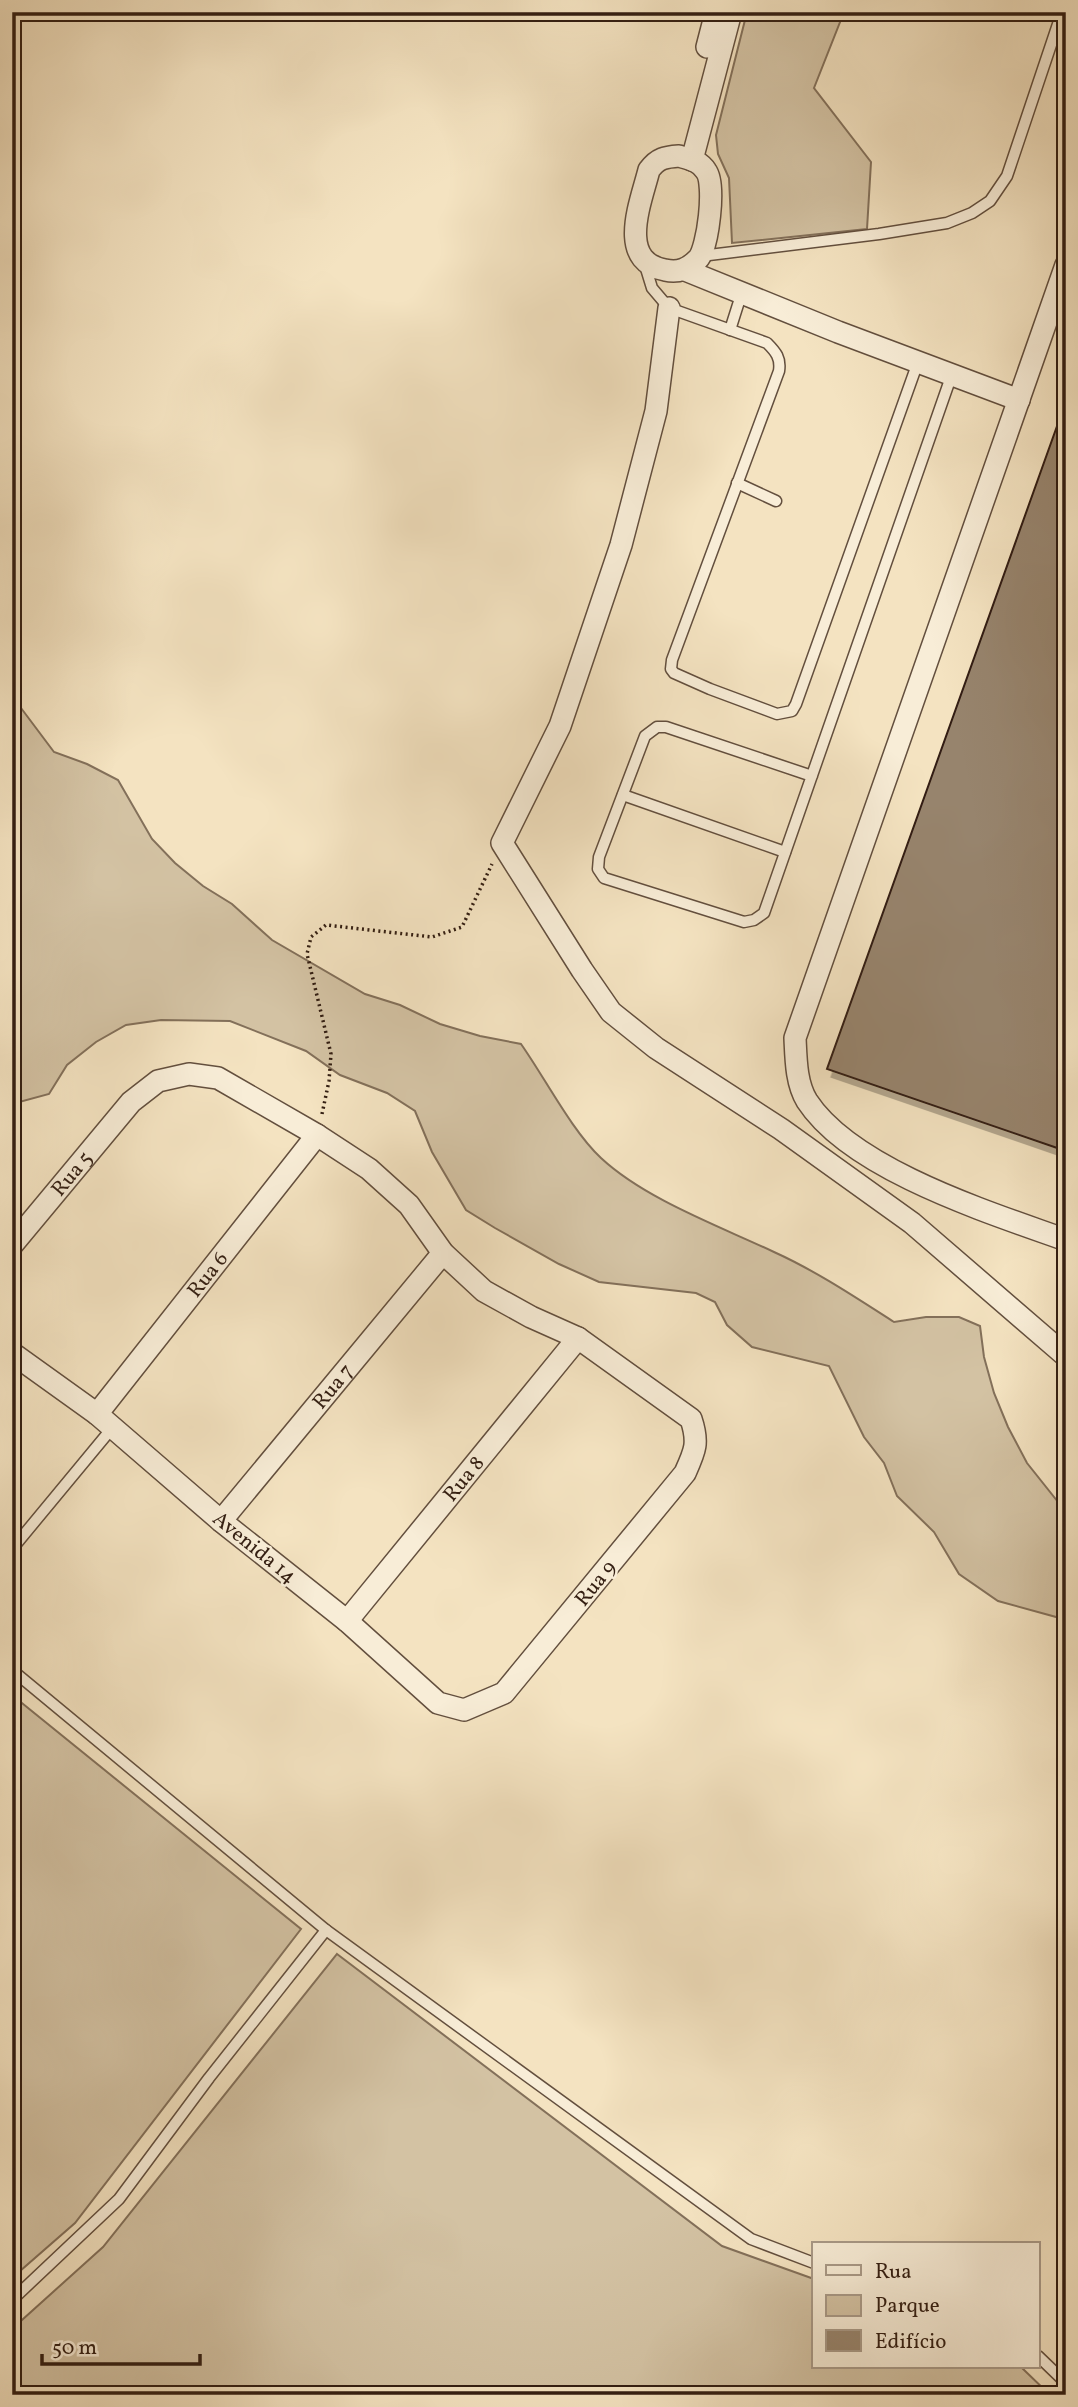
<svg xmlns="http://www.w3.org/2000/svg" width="1078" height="2407" viewBox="0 0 1078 2407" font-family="Vollkorn,serif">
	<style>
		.green { fill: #d3c2a3; stroke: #83705a; stroke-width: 2 }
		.building { fill: #97846d; stroke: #331e12; stroke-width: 2; filter: url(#shadow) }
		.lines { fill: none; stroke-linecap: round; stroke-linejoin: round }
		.service-casing { stroke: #634f3e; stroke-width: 13 }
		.minor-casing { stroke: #634f3e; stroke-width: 24 }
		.path { stroke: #331e12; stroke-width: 3.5; stroke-dasharray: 2 3.5; stroke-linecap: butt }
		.service { stroke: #f8edd7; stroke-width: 10 }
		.minor { stroke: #f8edd7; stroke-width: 21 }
		.labels { text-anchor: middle; stroke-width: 5; stroke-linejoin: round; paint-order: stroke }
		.street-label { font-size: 21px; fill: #331e12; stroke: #f8edd7 }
	</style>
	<defs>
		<filter id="shadow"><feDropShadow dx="4.5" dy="8" stdDeviation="0" flood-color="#0004"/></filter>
	</defs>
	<rect width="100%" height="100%" fill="#f4e3c1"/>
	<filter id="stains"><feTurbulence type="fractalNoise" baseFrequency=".00286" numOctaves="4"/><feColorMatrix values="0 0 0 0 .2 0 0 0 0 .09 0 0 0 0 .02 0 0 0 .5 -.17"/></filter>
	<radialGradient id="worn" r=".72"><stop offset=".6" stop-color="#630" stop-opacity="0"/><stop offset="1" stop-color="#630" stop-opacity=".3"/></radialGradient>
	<!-- green -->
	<g class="green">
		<polygon points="747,12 844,12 814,88 871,162 867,229 732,243 729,178 718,154 716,135"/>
		<path d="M12,696L54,752L87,764L118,780L152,839L175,863L203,886L232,904L272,940L365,994L400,1005L440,1024L480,1036L521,1044C545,1078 572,1131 601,1158C645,1199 719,1226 774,1252C816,1271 855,1297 894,1322L926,1317H959L980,1326L984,1357L994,1393L1008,1427L1027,1463L1066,1512V1623L1056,1617L998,1601L959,1574L934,1532L897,1496L884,1463L864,1437L829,1366L752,1347L727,1325L715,1302L696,1293L599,1282L559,1264L495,1228L466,1210L432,1152L415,1111L387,1093L340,1075L306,1051L230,1021L161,1020L126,1025L96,1042L67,1065L49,1094L12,1104Z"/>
		<polygon points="12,1695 301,1929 75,2223 12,2278"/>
		<polygon points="337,1954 722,2246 814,2279 814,2367 1021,2367 1050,2395 12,2395 12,2329 103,2247"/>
	</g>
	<!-- building -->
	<polygon class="building" points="1066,401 1066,1151 827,1069"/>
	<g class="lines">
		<!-- service casing -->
		<g class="service-casing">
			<g id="service">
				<polyline points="701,256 879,234 947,223 972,213 990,201 1007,176 1062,12"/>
				<path d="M644,262L652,288L669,308L767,343C776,352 781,358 779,371L672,660L671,669L674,673L710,689L777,714L792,711L796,704L918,362"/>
				<polyline points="730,330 742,292"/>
				<polyline points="737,483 776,501"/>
				<polyline points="812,776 666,727 657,727 645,736 599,857 598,869 604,878 744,922 754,920 764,913 952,374"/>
				<polyline points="623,795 785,852"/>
				<polyline points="12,1549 113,1427"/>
				<polyline points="12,1670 326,1930 751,2239 814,2263"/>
				<polyline points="12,2300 119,2199 209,2078 326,1930"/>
				<polyline points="1038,2356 1066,2383"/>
			</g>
		</g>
		<!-- minor casing -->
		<g class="minor-casing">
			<g id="minor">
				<polyline points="707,47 716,12"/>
				<path d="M679,156C689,159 700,161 706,171C716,184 708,248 698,259C688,269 679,273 665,270C616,261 641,202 649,170C658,158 665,157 679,156Z"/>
				<polyline points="692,160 731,12"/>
				<path d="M1066,265L795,1038C796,1059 796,1083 807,1101C852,1170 991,1213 1066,1240"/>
				<polyline points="685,270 838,332 1019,400"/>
				<polyline points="669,308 656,411 621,545 560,726 502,843 582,970 611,1012 656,1048 781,1129 912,1223 1066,1356"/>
				<path id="s1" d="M12,1245L131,1102L158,1081L189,1074L218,1078L317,1135L369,1169L409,1205L443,1253L484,1291L531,1317L578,1338L691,1419C699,1443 695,1451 685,1473L504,1693L464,1710L438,1703L347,1621L221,1521L97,1414L12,1353"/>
				<path id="s2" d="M97,1414L317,1135"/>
				<path id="s3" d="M221,1521L443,1253"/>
				<path id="s4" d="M347,1621L578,1338"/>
			</g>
		</g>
		<!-- path -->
		<polyline class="path" points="322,1114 329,1081 331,1054 307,954 311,937 326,925 432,937 462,927 492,864"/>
		<!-- service -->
		<use href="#service" class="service"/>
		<!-- minor -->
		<use href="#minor" class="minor"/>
	</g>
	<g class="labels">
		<!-- street labels -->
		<g class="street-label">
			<text dy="7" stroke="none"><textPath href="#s1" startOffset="93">Rua 5</textPath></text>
			<text dy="7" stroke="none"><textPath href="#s2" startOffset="178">Rua 6</textPath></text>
			<text dy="7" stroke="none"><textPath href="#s3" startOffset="175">Rua 7</textPath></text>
			<text dy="7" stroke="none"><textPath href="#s4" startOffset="184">Rua 8</textPath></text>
			<text transform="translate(255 1547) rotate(39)" y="7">Avenida 14</text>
			<text transform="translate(595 1583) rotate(-51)" y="7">Rua 9</text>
		</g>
	</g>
	<!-- margin -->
	<rect width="1078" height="2407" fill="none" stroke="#f4e3c1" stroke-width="42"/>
	<rect x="14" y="14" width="1050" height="2379" fill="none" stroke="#331e12" stroke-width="3.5"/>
	<rect x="21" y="21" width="1036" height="2365" fill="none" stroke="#331e12" stroke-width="2"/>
	<!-- legend -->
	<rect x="812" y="2242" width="228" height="126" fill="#f8edd7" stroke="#a99a88" stroke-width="2"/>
	<rect x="826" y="2265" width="35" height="10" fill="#f8edd7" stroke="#a99a88" stroke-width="2"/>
	<text x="875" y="2278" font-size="21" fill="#331e12">Rua</text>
	<rect x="826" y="2295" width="35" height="21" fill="#d3c2a3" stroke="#a99a88" stroke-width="2"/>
	<text x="875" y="2312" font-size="21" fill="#331e12">Parque</text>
	<rect x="826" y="2330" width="35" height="21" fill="#97846d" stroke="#a99a88" stroke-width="2"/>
	<text x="875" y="2348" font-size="21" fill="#331e12">Edifício</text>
	<!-- scale -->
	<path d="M42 2354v10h158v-10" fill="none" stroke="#331e12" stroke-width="3.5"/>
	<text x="52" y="2354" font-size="21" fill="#331e12" stroke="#f8edd7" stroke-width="5" paint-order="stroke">50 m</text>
	<rect width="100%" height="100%" filter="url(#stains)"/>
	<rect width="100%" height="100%" fill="url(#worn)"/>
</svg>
